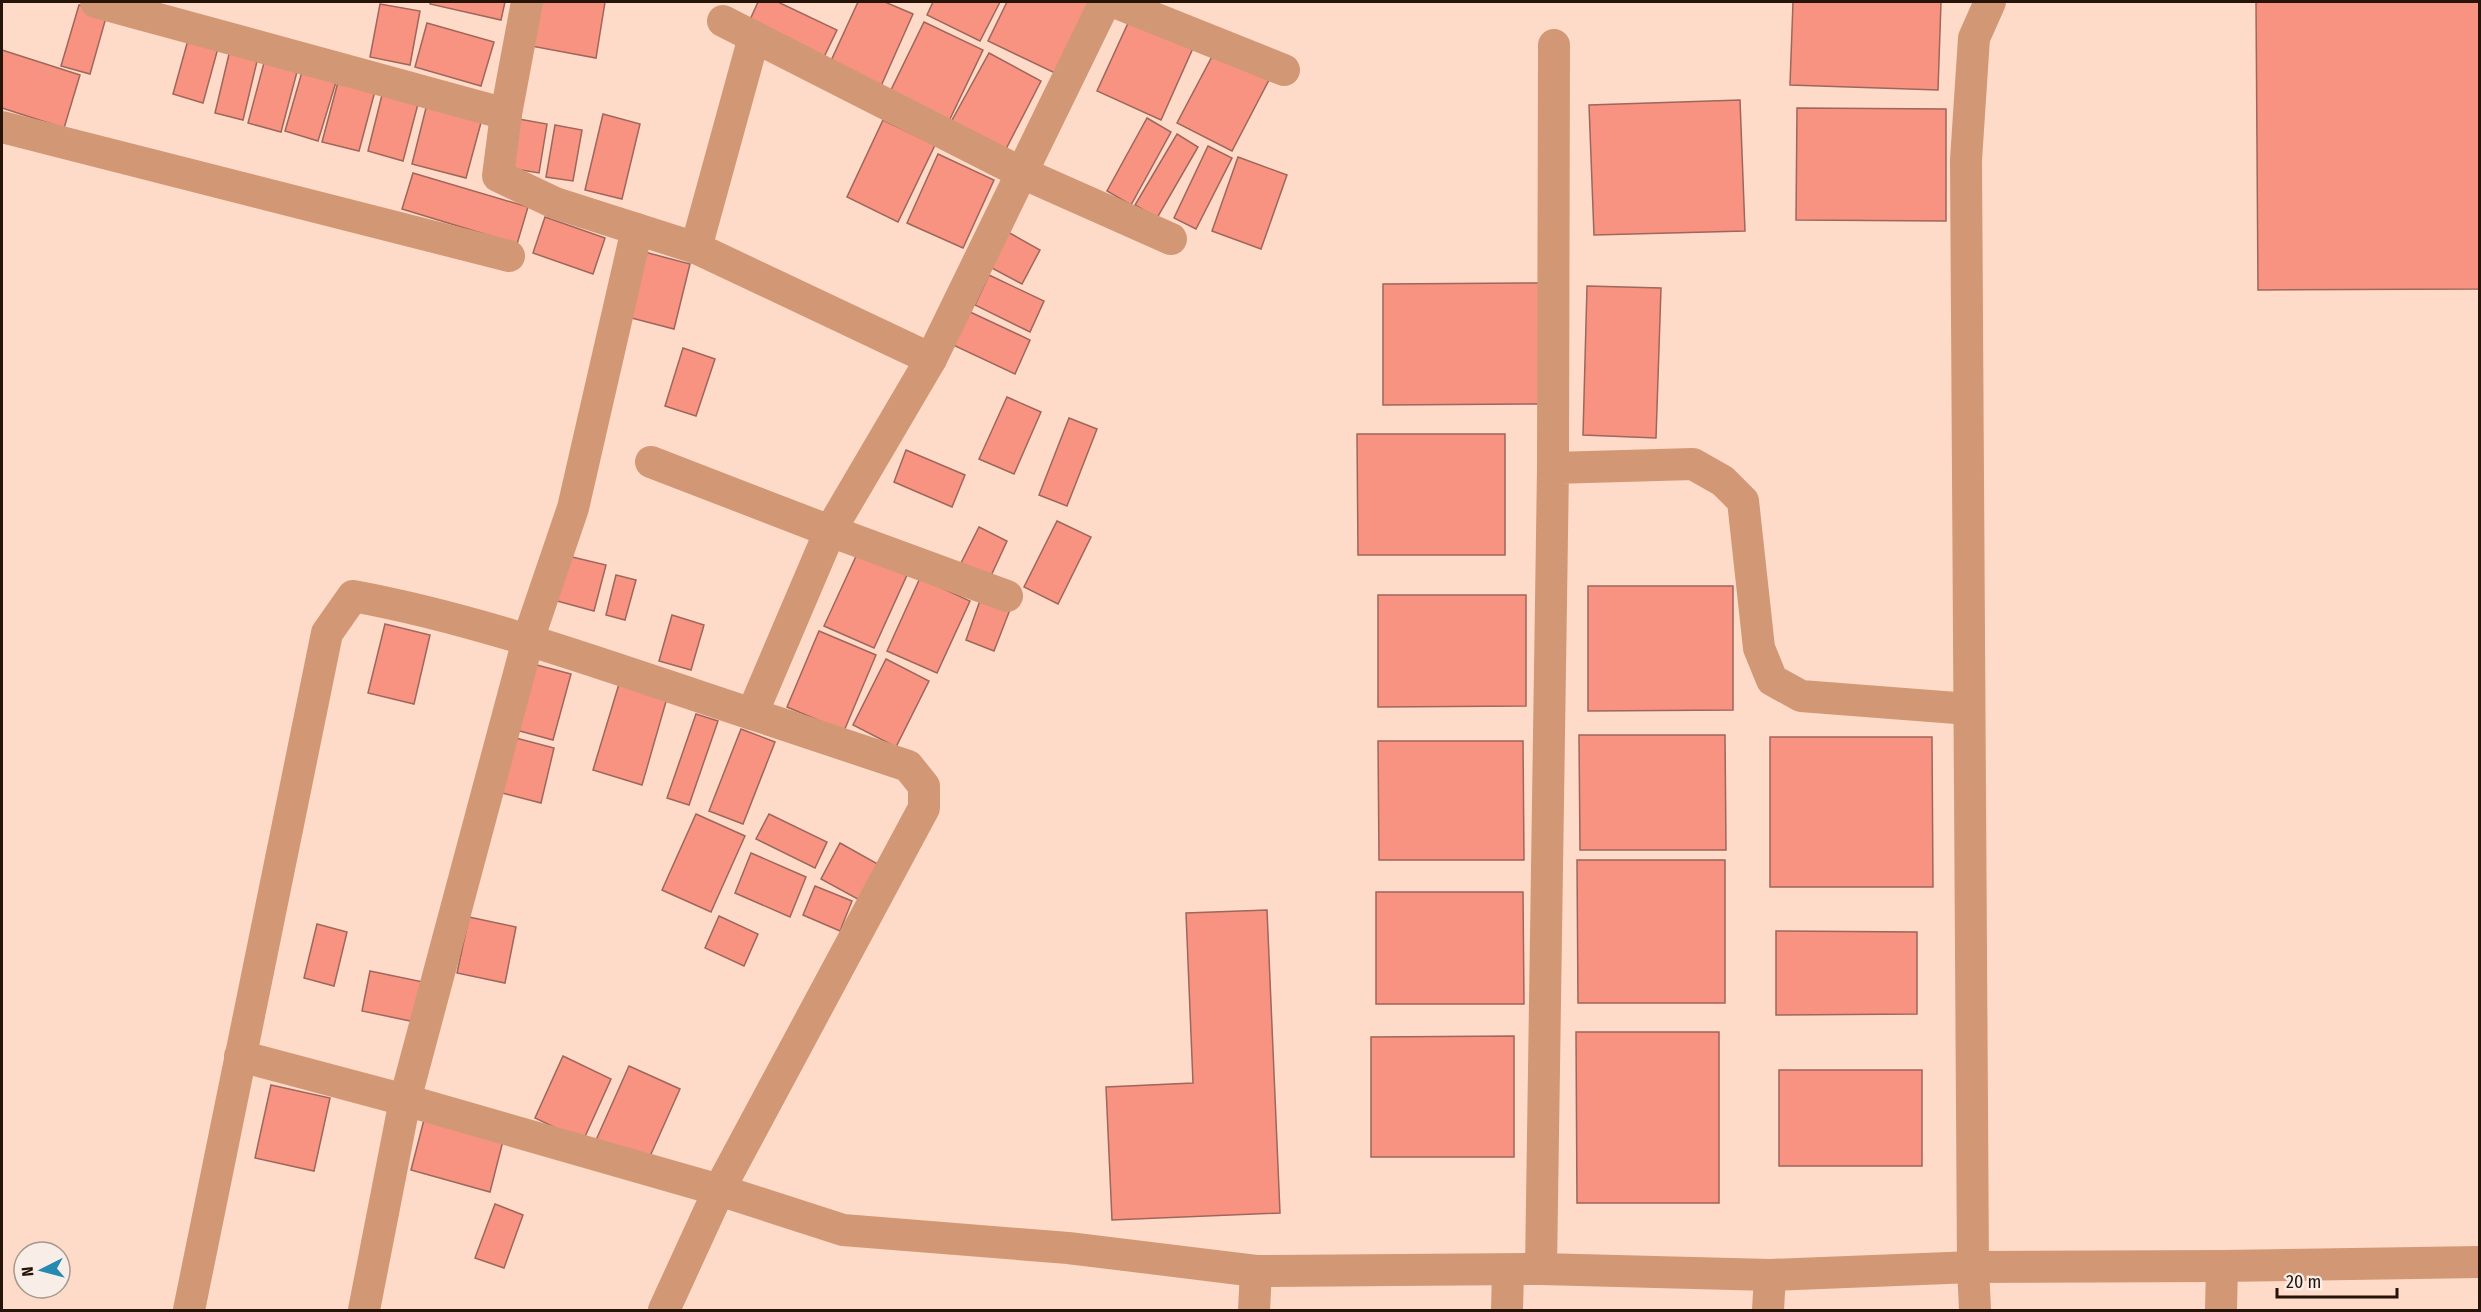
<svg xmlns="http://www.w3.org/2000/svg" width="2481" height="1312" viewBox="0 0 2481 1312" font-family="'Fira Sans Condensed',sans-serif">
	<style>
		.building { fill: #f99381; stroke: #9f665b; stroke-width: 1.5 }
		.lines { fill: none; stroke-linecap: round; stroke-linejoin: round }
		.street { stroke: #d29876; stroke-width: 32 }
	</style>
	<rect width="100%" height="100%" fill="#fedbc8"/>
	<!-- building -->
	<g class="building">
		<polygon points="430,2 505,2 501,20 430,4"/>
		<polygon points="539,2 605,2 596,58 531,46"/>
		<polygon points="758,2 778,2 837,30 823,59 749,22"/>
		<polygon points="858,2 885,2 913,14 881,86 830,63"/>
		<polygon points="933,2 1000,2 980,41 927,15"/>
		<polygon points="1007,2 1089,2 1055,73 988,41"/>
		<polygon points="1793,2 1941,2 1938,90 1790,85"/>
		<polygon points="2256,2 2480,2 2480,289 2258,290"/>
		<polygon points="380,4 420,11 410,65 370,57"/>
		<polygon points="79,5 107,14 90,74 61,66"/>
		<polygon points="1134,10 1197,39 1161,120 1097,91"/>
		<polygon points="924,22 983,50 949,121 890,92"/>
		<polygon points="427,23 494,42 481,86 415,67"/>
		<polygon points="188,40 218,48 203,103 173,94"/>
		<polygon points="1216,49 1270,78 1232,151 1177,123"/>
		<polygon points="2,50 80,75 64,128 2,108"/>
		<polygon points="230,50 258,57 243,120 215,113"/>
		<polygon points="989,53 1041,81 1005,151 951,122"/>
		<polygon points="265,59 298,68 281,132 248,123"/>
		<polygon points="302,72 336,82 318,141 285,131"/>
		<polygon points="338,82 375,91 359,151 322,142"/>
		<polygon points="382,95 418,104 403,161 368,151"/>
		<polygon points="1740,100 1745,231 1594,235 1589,105"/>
		<polygon points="427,104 482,119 466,178 412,164"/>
		<polygon points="1797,108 1946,109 1946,221 1796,220"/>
		<polygon points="603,114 640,124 622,199 585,190"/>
		<polygon points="513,118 547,124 539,173 504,167"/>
		<polygon points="1147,118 1171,132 1131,205 1107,191"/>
		<polygon points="883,120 935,145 898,222 847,197"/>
		<polygon points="555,125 582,130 573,181 546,177"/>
		<polygon points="1177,134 1198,147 1157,218 1135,205"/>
		<polygon points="1208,146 1232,158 1196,229 1174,218"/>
		<polygon points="938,154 994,180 963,248 907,223"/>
		<polygon points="1238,157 1287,175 1261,249 1212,231"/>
		<polygon points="413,173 528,207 517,244 402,209"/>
		<polygon points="545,217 605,238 593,274 533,253"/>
		<polygon points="1006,231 1040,250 1022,284 988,266"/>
		<polygon points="637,250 690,264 674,329 620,315"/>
		<polygon points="989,275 1044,301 1030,332 975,305"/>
		<polygon points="1541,283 1541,404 1383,405 1383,284"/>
		<polygon points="1587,286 1661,288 1656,438 1583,435"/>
		<polygon points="968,311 1030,340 1015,374 953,345"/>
		<polygon points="683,348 715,359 696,416 665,406"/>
		<polygon points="1007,397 1041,412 1014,474 979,459"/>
		<polygon points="1069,418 1097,429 1067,506 1039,495"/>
		<polygon points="1357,434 1505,434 1505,555 1358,555"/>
		<polygon points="906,450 965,475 952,507 894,482"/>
		<polygon points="1057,521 1091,537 1058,604 1024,587"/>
		<polygon points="979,527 1007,541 990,578 961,563"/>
		<polygon points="858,552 907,575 874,648 824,626"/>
		<polygon points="568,556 606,565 594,611 557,601"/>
		<polygon points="616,575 636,580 625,620 606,615"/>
		<polygon points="920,578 970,601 937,673 887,651"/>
		<polygon points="1588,586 1733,586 1733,710 1588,711"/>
		<polygon points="982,595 1011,607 994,651 966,640"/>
		<polygon points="1378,595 1526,595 1526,706 1378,707"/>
		<polygon points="672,615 704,625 691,670 659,661"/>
		<polygon points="385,624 430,635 414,704 368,693"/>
		<polygon points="819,631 876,655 844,731 787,707"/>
		<polygon points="886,659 929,681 896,747 853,725"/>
		<polygon points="533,664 571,674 553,740 516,730"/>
		<polygon points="619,684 667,698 642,785 593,770"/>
		<polygon points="696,714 718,721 689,805 667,798"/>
		<polygon points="741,729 775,742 743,824 709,811"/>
		<polygon points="1579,735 1725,735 1726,850 1580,850"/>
		<polygon points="512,737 554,748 541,803 498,792"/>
		<polygon points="1770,737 1932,737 1933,887 1770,887"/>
		<polygon points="1378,741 1523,741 1524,860 1379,860"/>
		<polygon points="696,814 745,836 711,912 662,890"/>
		<polygon points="769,814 827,842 815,868 756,839"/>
		<polygon points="840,843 883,867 865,903 821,879"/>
		<polygon points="751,853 806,877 790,917 735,893"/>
		<polygon points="1577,860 1725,860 1725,1003 1578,1003"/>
		<polygon points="815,886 852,901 840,931 803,915"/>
		<polygon points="1376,892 1523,892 1524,1004 1376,1004"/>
		<polygon points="1267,910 1280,1213 1112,1220 1106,1087 1193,1083 1186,913"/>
		<polygon points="719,916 758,934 744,966 705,948"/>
		<polygon points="469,917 516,927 505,983 457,973"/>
		<polygon points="317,924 347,932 334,986 304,978"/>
		<polygon points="1776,931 1917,932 1917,1014 1776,1015"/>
		<polygon points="370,971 428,983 420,1023 362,1011"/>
		<polygon points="1576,1032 1719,1032 1719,1203 1577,1203"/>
		<polygon points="1514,1036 1514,1157 1371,1157 1371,1037"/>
		<polygon points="563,1056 611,1079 583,1141 535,1118"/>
		<polygon points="629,1066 680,1089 647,1163 596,1140"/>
		<rect x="1779" y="1070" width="143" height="96"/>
		<polygon points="271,1085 330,1098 314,1171 255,1158"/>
		<polygon points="425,1116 504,1137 490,1192 411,1170"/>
		<polygon points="495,1204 523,1215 504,1268 475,1258"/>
	</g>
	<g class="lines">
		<!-- street -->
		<g class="street">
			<polyline points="96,2 506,114 527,2"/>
			<polyline points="1105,2 931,359 830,531 752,714 908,766 924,786 924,808 719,1190 843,1230 1068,1248 1256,1271"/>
			<polyline points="1114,2 1284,70"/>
			<polyline points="723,21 1022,173 1171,239"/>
			<polyline points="506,114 498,176 555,203 696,248 931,359"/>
			<polyline points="2,127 509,256"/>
			<polyline points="696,248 754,37"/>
			<polyline points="651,462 830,531 1007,596"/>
			<polyline points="1553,468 1554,45"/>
			<polyline points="240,1056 405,1100 719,1190 664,1310"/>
			<polyline points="1541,1269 1553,468 1693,464 1723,481 1743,501 1759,648 1772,680 1801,696 1969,709"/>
			<path d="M189,1310L327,633L353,596C489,621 620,671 752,714"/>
			<polyline points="364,1310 405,1100 528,640 573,508 637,229"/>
			<polyline points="1254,1310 1256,1271 1541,1269 1770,1275 1973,1267 2222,1266 2480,1262"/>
			<polyline points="1507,1310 1508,1270"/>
			<polyline points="1768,1310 1770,1275"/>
			<polyline points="1975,1310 1973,1267 1966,160 1974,38 1990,2"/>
			<polyline points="2221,1310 2222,1266"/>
		</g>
	</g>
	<!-- border -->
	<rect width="2481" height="1312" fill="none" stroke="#271408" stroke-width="6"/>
	<!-- north arrow -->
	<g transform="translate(42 1270) rotate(264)"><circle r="28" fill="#f9eee7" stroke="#a5978e" stroke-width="1.5"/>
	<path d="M0-4.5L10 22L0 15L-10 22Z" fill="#2589b3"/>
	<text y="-9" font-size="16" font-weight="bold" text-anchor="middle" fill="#271408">N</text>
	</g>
	<!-- scale -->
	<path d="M2277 1288v9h120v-9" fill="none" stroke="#271408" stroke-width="3"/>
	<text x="2286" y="1288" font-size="18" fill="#271408" stroke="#f9eee7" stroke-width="4.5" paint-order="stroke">20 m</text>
</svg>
